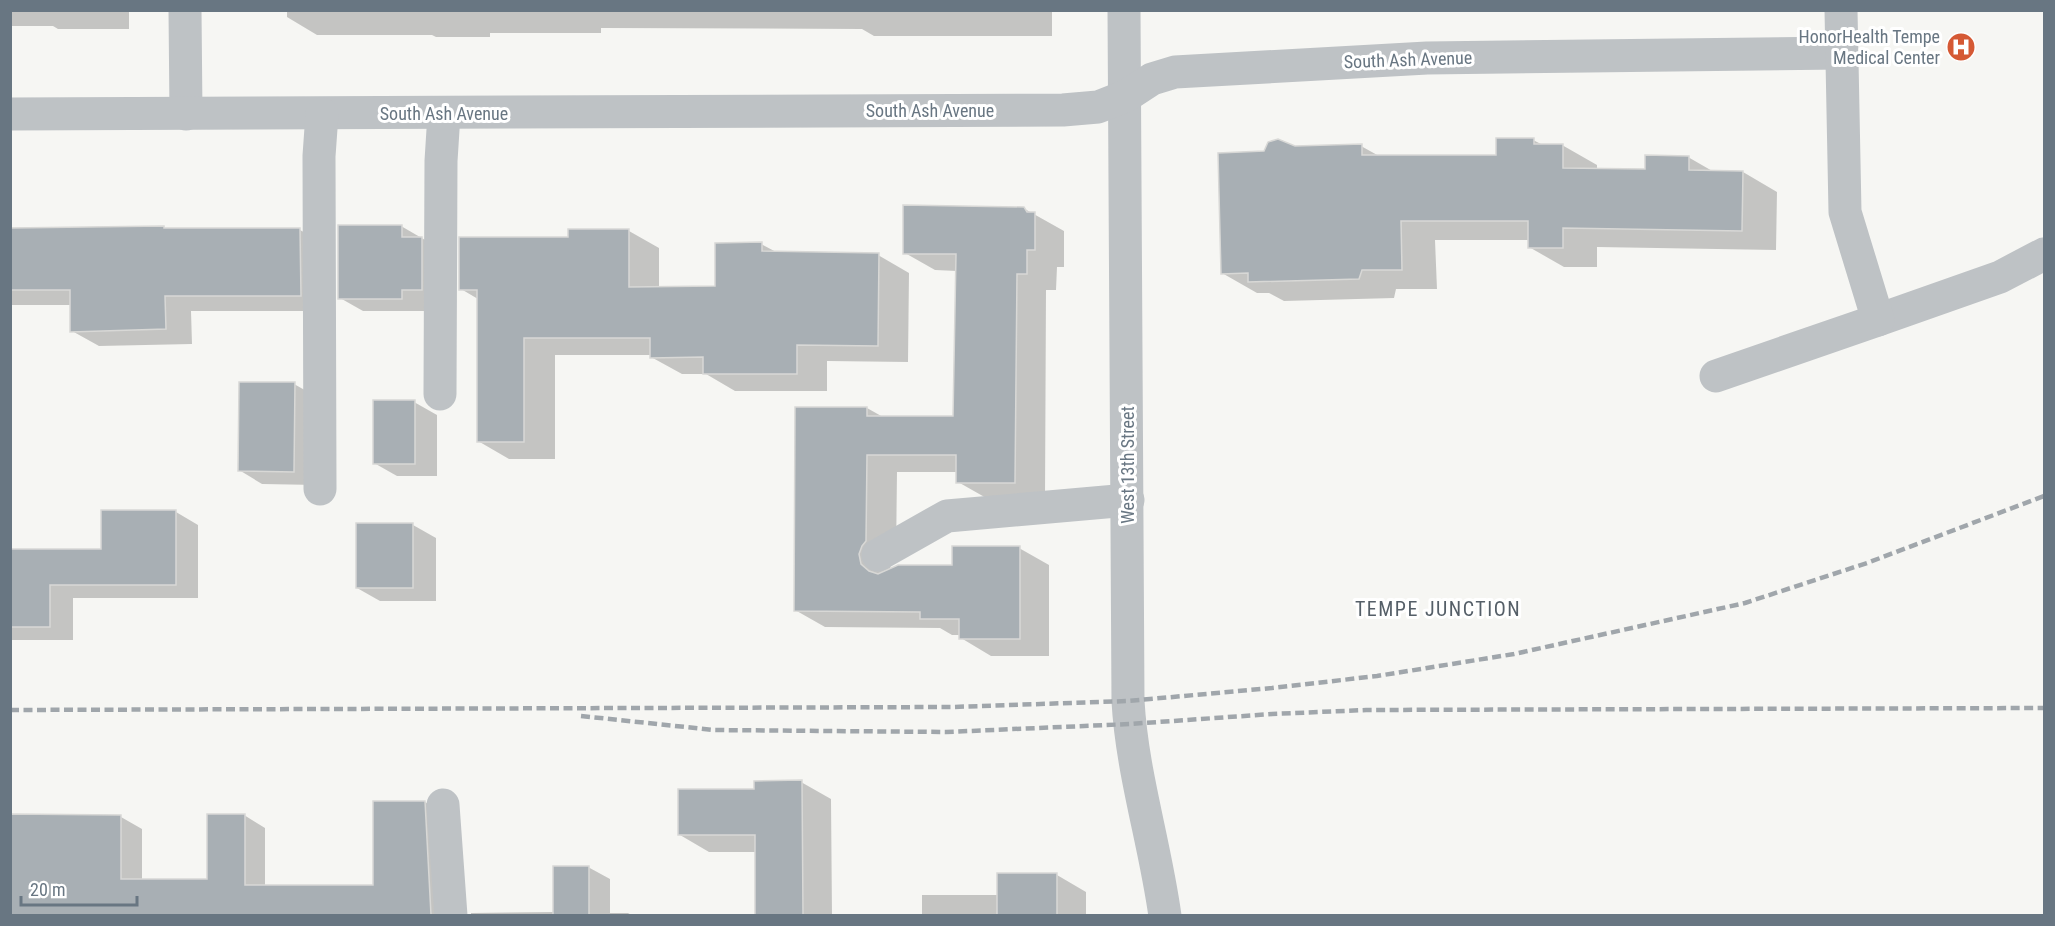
<svg xmlns="http://www.w3.org/2000/svg" width="2055" height="926" viewBox="0 0 2055 926" font-family="'Roboto Condensed',sans-serif">
	<style>
		.shadow { fill: #0003 }
		.building { fill: #a8afb4; stroke: #d8d8d6; stroke-width: 1.5 }
		.lines { fill: none; stroke-linecap: round; stroke-linejoin: round }
		.minor { stroke: #bec2c5; stroke-width: 33 }
		.rail { stroke: #a0a6ab; stroke-width: 4.5; stroke-dasharray: 9 4.5; stroke-linecap: butt }
		.labels { text-anchor: middle; stroke-width: 6; stroke-linejoin: round; paint-order: stroke }
		.poi-label { font-size: 18px; fill: #687682; stroke: #fff; text-anchor: end }
		.street-label { font-size: 18px; fill: #687682; stroke: #fff }
		.neighbourhood-label { font-size: 20px; letter-spacing: 1.5px; fill: #555f68; stroke: #fff }
	</style>
	<rect width="100%" height="100%" fill="#f6f6f3"/>
	<!-- shadow -->
	<g class="shadow">
		<polygon points="10,10 129,10 129,29 58,29 53,26 10,26"/>
		<polygon points="287,10 1052,10 1052,36 874,36 862,29 601,28 601,33 490,33 490,37 436,37 432,35 317,35 287,17"/>
		<polygon points="1533,140 1543,145 1562,145 1597,165 1597,170 1646,171 1688,157 1714,172 1743,172 1777,192 1776,250 1597,247 1597,267 1564,267 1529,247 1529,240 1435,240 1437,289 1396,289 1394,298 1284,301 1269,293 1257,293 1222,273 1265,152 1295,147 1361,146 1379,156 1498,156"/>
		<polygon points="1023,208 1064,231 1064,267 1057,267 1056,290 1046,290 1045,499 988,499 958,482 958,472 897,472 896,558 891,563 890,570 953,567 1019,548 1049,565 1049,656 991,656 961,638 961,635 952,635 940,628 825,627 795,610 867,408 883,417 955,417 957,271 935,270 905,253"/>
		<polygon points="401,226 444,251 424,311 363,311 340,298"/>
		<polygon points="10,229 300,230 327,245 327,311 191,311 192,344 99,346 72,331 71,305 10,305"/>
		<polygon points="629,231 659,248 659,288 716,287 761,244 778,253 878,255 909,273 908,362 827,361 827,391 735,391 706,374 682,374 651,357 651,355 555,355 555,459 509,459 478,441 478,299 461,289 569,238"/>
		<polygon points="294,384 317,397 317,485 262,484 239,470"/>
		<polygon points="414,402 437,415 437,476 397,476 374,463"/>
		<polygon points="176,512 198,525 198,598 73,598 73,640 10,640 10,550 102,550"/>
		<polygon points="413,525 436,538 436,601 380,601 357,588"/>
		<polygon points="801,782 831,799 832,916 757,916 756,852 709,852 680,835 756,791"/>
		<polygon points="425,802 446,815 451,916 10,916 10,816 121,817 142,829 142,881 209,881 244,815 265,828 265,887 374,887"/>
		<polygon points="588,867 610,879 610,913 628,913 633,916 471,916 471,913 555,912"/>
		<polygon points="1057,875 1086,892 1086,916 922,916 922,895 998,895"/>
	</g>
	<!-- building -->
	<g class="building">
		<polygon points="1496,138 1534,138 1534,144 1563,144 1563,168 1645,169 1645,155 1689,156 1689,170 1743,171 1742,231 1563,228 1563,248 1528,248 1528,221 1401,221 1402,270 1362,270 1359,279 1248,282 1248,273 1221,274 1218,153 1264,151 1268,142 1278,139 1295,146 1362,144 1362,155 1496,155"/>
		<polygon points="903,205 1024,207 1027,212 1035,212 1035,250 1027,250 1027,274 1017,274 1015,483 956,483 956,455 867,455 866,541 862,546 859,554 861,564 869,571 878,574 898,565 952,565 952,546 1020,546 1020,639 959,639 959,619 920,619 920,612 794,611 795,407 867,407 867,416 953,416 956,254 903,254"/>
		<polygon points="338,225 402,225 402,237 422,237 422,290 402,290 402,299 338,299"/>
		<polygon points="164,226 164,228 300,228 301,296 165,296 166,329 70,332 70,290 10,290 10,228"/>
		<polygon points="568,229 629,229 629,287 715,286 715,243 762,242 762,251 879,253 878,346 797,345 797,374 703,374 703,357 650,358 650,338 524,338 524,442 477,442 477,290 459,290 459,237 568,237"/>
		<polygon points="239,382 295,382 294,472 238,471"/>
		<rect x="373" y="400" width="42" height="64"/>
		<polygon points="101,510 176,510 176,585 50,585 50,627 10,627 10,549 101,549"/>
		<rect x="356" y="523" width="57" height="65"/>
		<polygon points="802,780 803,915 755,915 755,835 678,835 678,789 754,789 754,781"/>
		<polygon points="373,801 425,801 431,915 10,915 10,814 121,815 121,879 207,879 207,814 245,814 245,885 373,885"/>
		<rect x="553" y="866" width="36" height="49"/>
		<rect x="997" y="873" width="60" height="42"/>
	</g>
	<g class="lines">
		<!-- minor -->
		<g class="minor">
			<polyline points="185,10 186,114"/>
			<path d="M1124,10L1128,701C1132,773 1155,843 1165,916"/>
			<polyline points="10,114 1063,110 1098,107 1126,96 1152,79 1175,72 1427,58 1842,53"/>
			<polyline points="1878,320 2000,277 2044,254"/>
			<polyline points="1716,376 1878,320 1845,212 1841,10"/>
			<polyline points="440,394 441,161 444,114"/>
			<polyline points="320,489 319,156 322,114"/>
			<polyline points="878,555 947,516 1128,500"/>
			<polyline points="443,805 451,916"/>
		</g>
		<!-- rail -->
		<g class="rail">
			<polyline points="10,710 952,707 1128,701 1272,688 1377,676 1514,654 1745,603 1867,563 2044,496"/>
			<polyline points="581,716 714,730 946,732 1130,724 1272,714 1366,710 2044,708"/>
		</g>
	</g>
	<!-- icons -->
	<defs>
		<g id="hospital-disc" transform="scale(1.5)"><circle r="9.5" fill="#d55934" stroke="#fff"/><path d="M-5-5h3v3.5h4V-5h3V5h-3V1.5h-4V5h-3Z" fill="#fff"/></g>
	</defs>
	<g fill-rule="evenodd">
		<use href="#hospital-disc" x="1961" y="47"/>
	</g>
	<g class="labels">
		<!-- poi labels -->
		<g class="poi-label">
			<text x="1940" y="43">HonorHealth Tempe<tspan x="1940" dy="21">Medical Center</tspan></text>
		</g>
		<!-- street labels -->
		<g class="street-label">
			<text transform="translate(1408 60) rotate(-2)" y="6">South Ash Avenue</text>
			<text x="930" y="117">South Ash Avenue</text>
			<text x="444" y="120">South Ash Avenue</text>
			<text transform="translate(1128 465) rotate(-90)" y="6">West 13th Street</text>
		</g>
		<!-- neighbourhood labels -->
		<g class="neighbourhood-label">
			<text x="1438" y="616">TEMPE JUNCTION</text>
		</g>
	</g>
	<!-- border -->
	<rect width="2055" height="926" fill="none" stroke="#687682" stroke-width="24"/>
	<!-- scale -->
	<path d="M21 896v9h116v-9" fill="none" stroke="#687682" stroke-width="3"/>
	<text x="30" y="896" font-size="18" fill="#687682" stroke="#ffffff" stroke-width="4.5" paint-order="stroke">20 m</text>
</svg>
